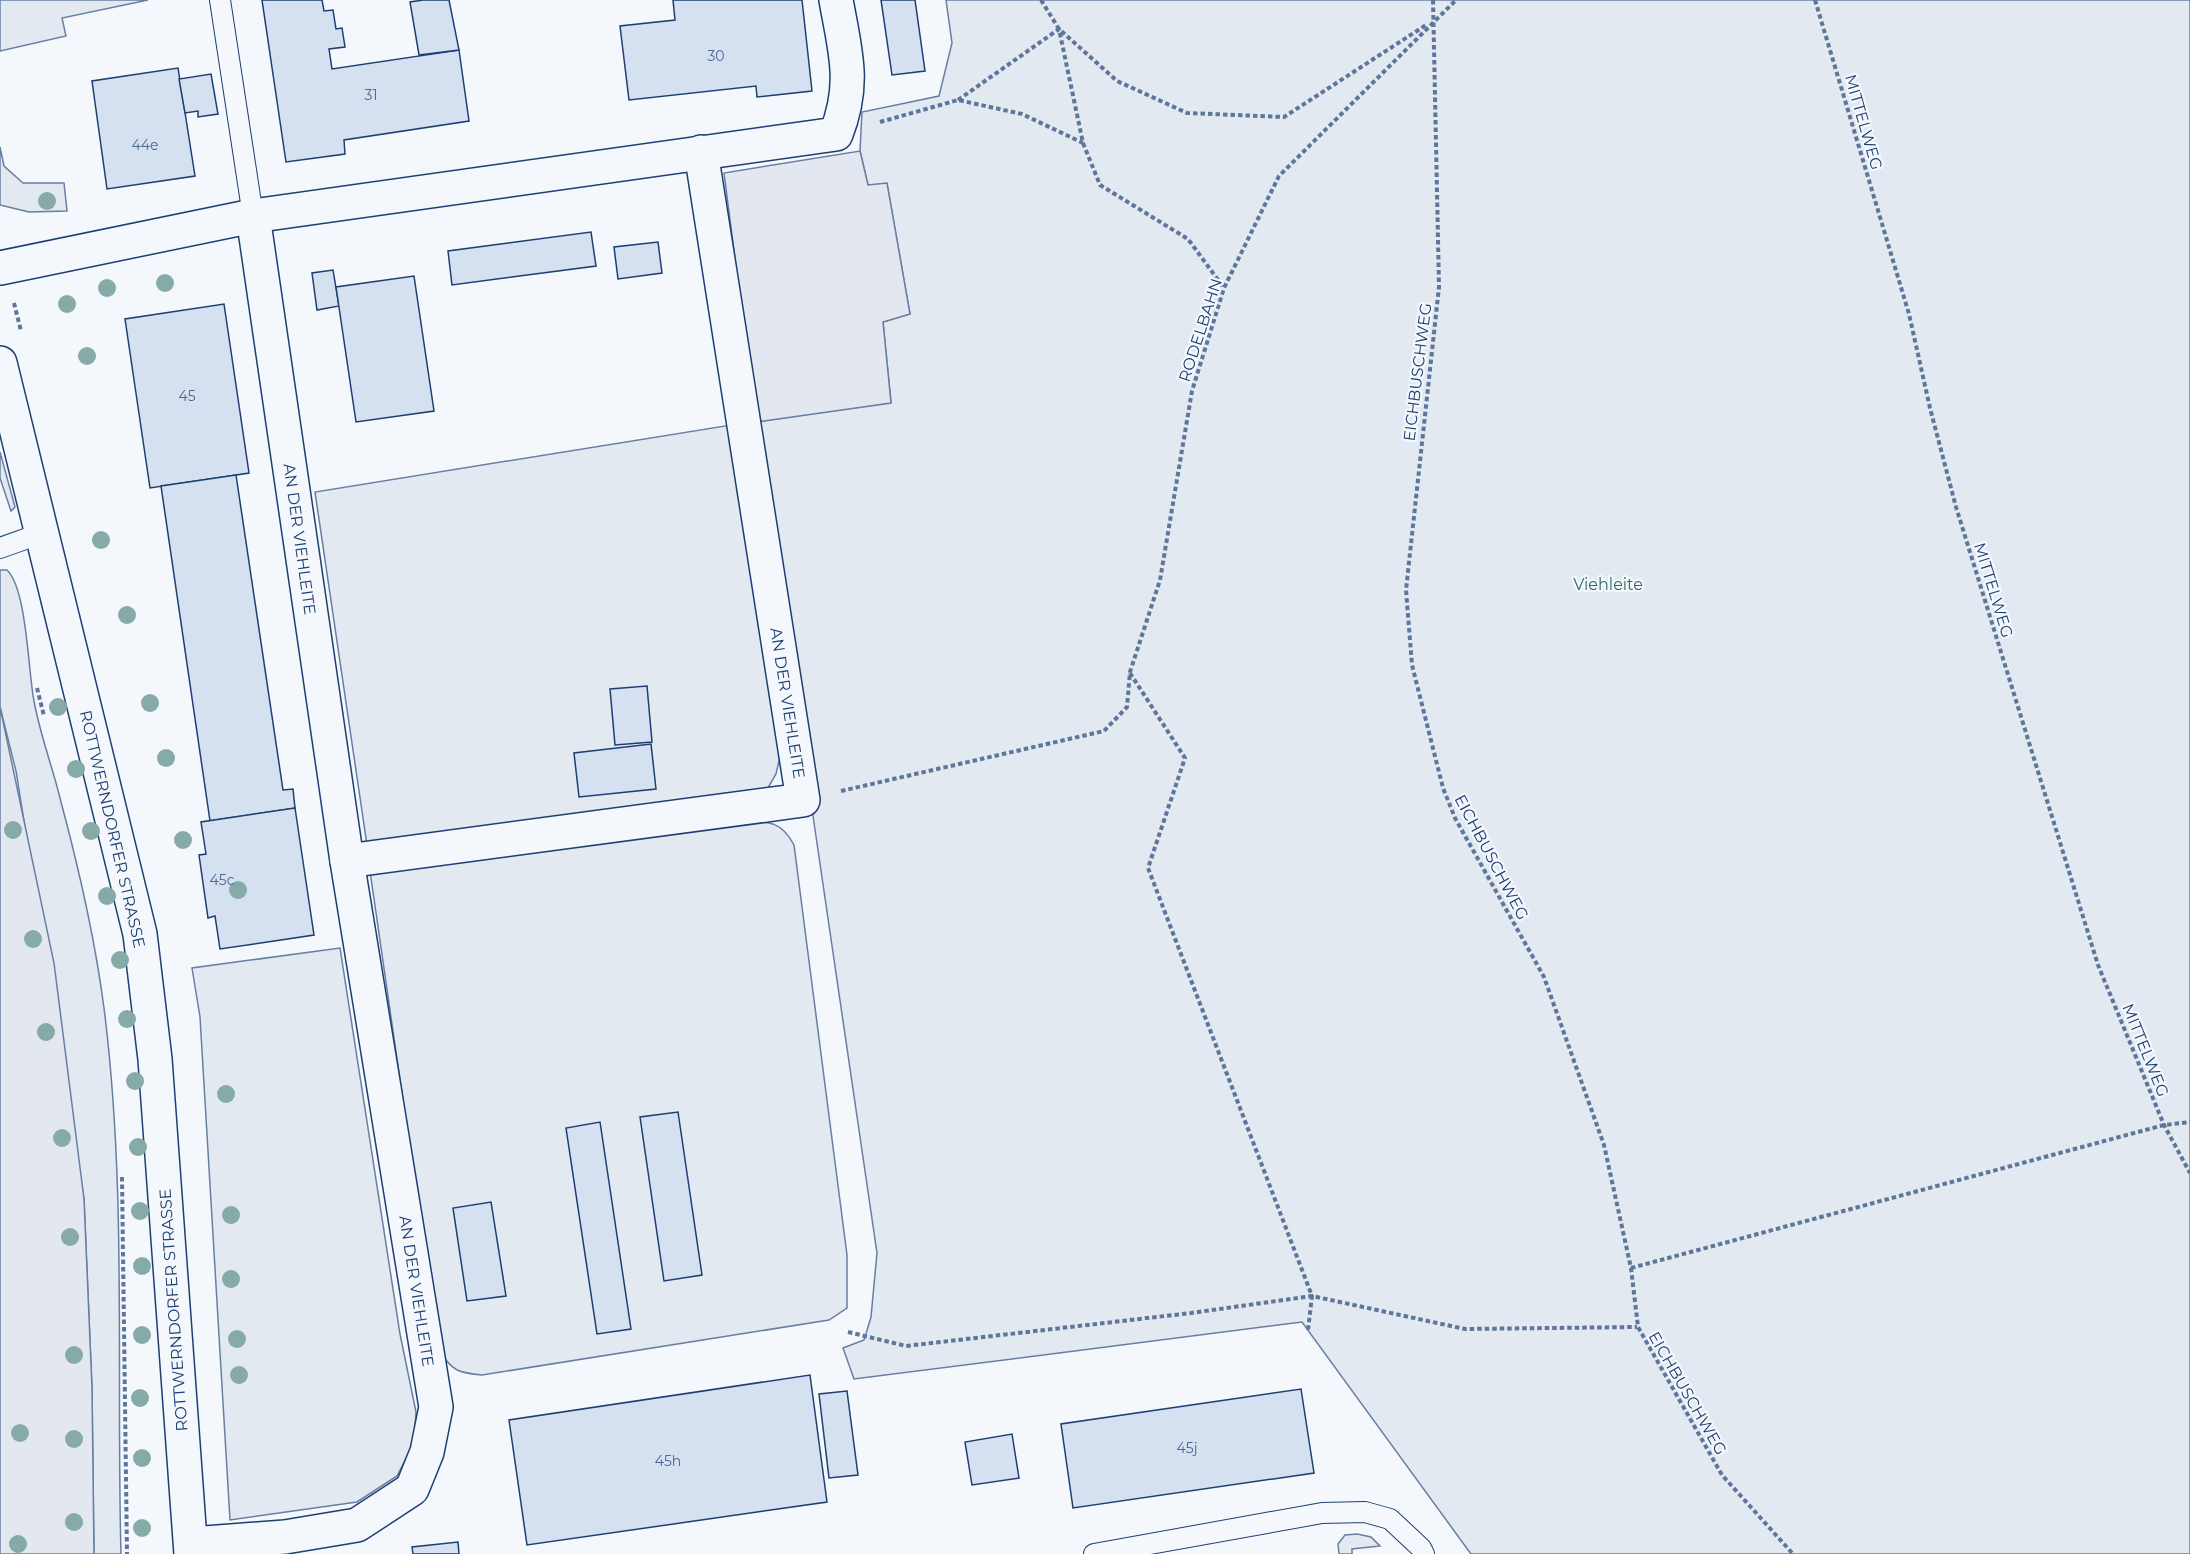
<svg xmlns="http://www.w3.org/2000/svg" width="2190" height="1554" viewBox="0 0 2190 1554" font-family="Montserrat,sans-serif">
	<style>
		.green { fill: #e3e9f0; stroke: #687fa3; stroke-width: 1.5 }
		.parking { fill: #e3e8f0; stroke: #687fa3; stroke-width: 1.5 }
		.building { fill: #d5e0f0; stroke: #1d3f73; stroke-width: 1.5 }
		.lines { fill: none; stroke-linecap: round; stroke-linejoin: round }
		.service-casing { stroke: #1d3f73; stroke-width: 22 }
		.minor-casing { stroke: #1d3f73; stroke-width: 36 }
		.secondary-casing { stroke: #1d3f73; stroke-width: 36 }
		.path { stroke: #5e769c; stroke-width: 4; stroke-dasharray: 4.5 3; stroke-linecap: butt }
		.service { stroke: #f4f7fb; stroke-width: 20 }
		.minor { stroke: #f4f7fb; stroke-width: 33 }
		.secondary { stroke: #f4f7fb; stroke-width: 33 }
		.tree { fill: #86aba6 }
		.labels { text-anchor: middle; stroke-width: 4.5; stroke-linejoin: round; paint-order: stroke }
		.number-label { font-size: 14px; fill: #4b6792 }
		.street-label { font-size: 16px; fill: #1d3f73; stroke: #f4f7fb }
		.park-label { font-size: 16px; fill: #2c6c60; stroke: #f4f7fb }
	</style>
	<rect width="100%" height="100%" fill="#f4f7fb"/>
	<!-- green -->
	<g class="green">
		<polygon points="0,0 148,0 62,18 66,36 0,51"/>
		<polygon points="946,0 2190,0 2190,1554 1471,1554 1302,1322 854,1379 843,1348 864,1340 871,1317 877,1253 813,816 784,585 756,422 891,402 883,322 910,314 887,184 868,185 860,151 862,112 939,96 952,43"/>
		<polygon points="0,147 4,166 23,183 64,183 67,211 29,212 0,205"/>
		<polygon points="731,425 782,748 776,774 765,793 367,845 315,492"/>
		<polygon points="0,452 15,507 11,511 0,478"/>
		<path d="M0,570H7C27,589 28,671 34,701C40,735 53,768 61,802C79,869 95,939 104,1008C127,1189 116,1372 121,1554H94L92,1388L84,1199L16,771L0,707Z"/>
		<path d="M737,822C765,822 780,818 794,845L847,1255V1308L829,1320L482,1375C458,1373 453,1371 439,1351L370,871Z"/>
		<polygon points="340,948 400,1334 416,1412 414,1443 397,1476 357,1502 230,1520 200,1017 192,968"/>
		<polygon points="1357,1534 1371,1537 1380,1546 1352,1549 1352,1554 1339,1554 1338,1544 1345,1535"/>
	</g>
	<!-- parking -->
	<g class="parking">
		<polygon points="860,151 868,185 887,183 910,314 883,322 891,403 756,422 724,173"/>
		<polygon points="0,707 54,963 84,1199 92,1388 94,1554 0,1554"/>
	</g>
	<!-- building -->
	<g class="building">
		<polygon points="262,0 322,0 324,11 333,10 336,29 342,28 345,47 329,49 332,69 459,50 469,121 344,140 345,154 286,162"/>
		<polygon points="423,0 449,0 459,50 419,55 410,2"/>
		<polygon points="673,0 802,0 812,91 757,97 756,86 629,100 620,26 675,20"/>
		<polygon points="881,0 915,0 925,71 892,75"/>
		<polygon points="178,68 195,176 107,189 92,81"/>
		<polygon points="211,74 218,114 198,117 198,111 185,113 179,79"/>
		<polygon points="591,232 596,266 452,285 448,251"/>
		<polygon points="658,242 662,273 618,279 614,247"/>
		<polygon points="333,270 339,306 317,310 312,273"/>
		<polygon points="414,276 434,411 356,422 336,287"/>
		<polygon points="224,304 249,473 150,488 125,319"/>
		<polygon points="236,475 283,790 293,789 295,808 210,821 161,486"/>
		<polygon points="647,686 652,742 615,745 610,689"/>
		<polygon points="651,744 656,789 579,797 574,753"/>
		<polygon points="295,808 314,935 220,949 215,916 208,918 199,855 206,854 201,822"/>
		<polygon points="678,1112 702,1275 664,1281 640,1117"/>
		<polygon points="600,1122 631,1329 597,1334 566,1128"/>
		<polygon points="491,1202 506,1296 467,1301 453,1208"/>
		<polygon points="810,1375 827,1502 527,1545 509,1420"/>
		<polygon points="1301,1389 1314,1473 1073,1508 1061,1424"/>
		<polygon points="847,1391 858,1475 829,1478 819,1394"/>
		<polygon points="1012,1434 1019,1478 972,1485 965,1442"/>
		<polygon points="458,1542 459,1554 413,1554 412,1547"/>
	</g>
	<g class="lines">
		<!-- service casing -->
		<g class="service-casing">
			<g id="service">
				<polyline points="220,0 253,216"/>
				<polyline points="0,548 42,533"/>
				<polyline points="1094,1554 1322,1513 1365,1512 1390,1519 1421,1548 1424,1554"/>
			</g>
		</g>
		<!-- minor casing -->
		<g class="minor-casing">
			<g id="minor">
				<path d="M0,268L253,216L836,134C856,83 845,51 836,0"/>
				<polyline points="347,861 803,800 701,152"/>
				<polyline points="191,1544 285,1537 357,1525 412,1489 427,1452 436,1407 347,861 253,216"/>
			</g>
		</g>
		<!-- secondary casing -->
		<g class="secondary-casing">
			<polyline id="secondary" points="0,363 140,934 155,1059 191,1554"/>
		</g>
		<!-- path -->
		<g class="path">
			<polyline points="1041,0 1059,29 1117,81 1187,113 1284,117 1426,25"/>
			<polyline points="1433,0 1439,287 1406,590 1412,665 1443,788 1455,818 1544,977 1604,1145 1631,1268 1638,1327 1722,1475 1793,1554"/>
			<polyline points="1815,0 1909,314 1930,408 1956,507 2098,965 2164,1125 2190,1173"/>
			<polyline points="958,100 1059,29 1083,143 1100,185 1188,239 1224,288"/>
			<polyline points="880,122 958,100 1022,114 1083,143"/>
			<polyline points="14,303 21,331"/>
			<polyline points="1130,673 1185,758 1148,868 1312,1296 1308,1330"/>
			<polyline points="37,688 44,716"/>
			<polyline points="841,791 1104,731 1127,707 1130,672 1160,580 1192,391 1224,288 1279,176 1456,0"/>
			<polyline points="122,1177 127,1554"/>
			<polyline points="1631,1268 2164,1125 2190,1122"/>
			<polyline points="848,1332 906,1346 1191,1313 1312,1296 1465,1329 1637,1327"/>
		</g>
		<!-- service -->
		<use href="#service" class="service"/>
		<!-- minor -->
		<use href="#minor" class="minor"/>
		<!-- secondary -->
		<use href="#secondary" class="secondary"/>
	</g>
	<!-- trees -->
	<g class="tree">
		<circle cx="47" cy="201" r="9"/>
		<circle cx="165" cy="283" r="9"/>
		<circle cx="107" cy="288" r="9"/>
		<circle cx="67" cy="304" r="9"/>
		<circle cx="87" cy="356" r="9"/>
		<circle cx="101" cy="540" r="9"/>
		<circle cx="127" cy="615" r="9"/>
		<circle cx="150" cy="703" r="9"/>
		<circle cx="58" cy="707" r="9"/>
		<circle cx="166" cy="758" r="9"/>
		<circle cx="76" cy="769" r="9"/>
		<circle cx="13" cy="830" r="9"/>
		<circle cx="91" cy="831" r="9"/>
		<circle cx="183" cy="840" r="9"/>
		<circle cx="238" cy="890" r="9"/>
		<circle cx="107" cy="896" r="9"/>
		<circle cx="33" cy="939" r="9"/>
		<circle cx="120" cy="960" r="9"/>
		<circle cx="127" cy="1019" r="9"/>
		<circle cx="46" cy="1032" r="9"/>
		<circle cx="135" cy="1081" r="9"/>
		<circle cx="226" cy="1094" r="9"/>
		<circle cx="62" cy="1138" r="9"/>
		<circle cx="138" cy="1147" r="9"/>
		<circle cx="140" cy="1211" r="9"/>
		<circle cx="231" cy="1215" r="9"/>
		<circle cx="70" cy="1237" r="9"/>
		<circle cx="142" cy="1266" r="9"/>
		<circle cx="231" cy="1279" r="9"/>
		<circle cx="142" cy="1335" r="9"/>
		<circle cx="237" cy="1339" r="9"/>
		<circle cx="74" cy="1355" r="9"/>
		<circle cx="239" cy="1375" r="9"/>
		<circle cx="140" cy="1398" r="9"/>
		<circle cx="20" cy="1433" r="9"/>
		<circle cx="74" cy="1439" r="9"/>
		<circle cx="142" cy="1458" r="9"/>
		<circle cx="74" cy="1522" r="9"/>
		<circle cx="142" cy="1528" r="9"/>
		<circle cx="18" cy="1544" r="9"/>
	</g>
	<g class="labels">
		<!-- number labels -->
		<g class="number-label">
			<text x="716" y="61">30</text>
			<text x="371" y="100">31</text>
			<text x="145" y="150">44e</text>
			<text x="187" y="401">45</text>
			<text x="222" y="885">45c</text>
			<text x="1187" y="1453">45j</text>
			<text x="668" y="1466">45h</text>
		</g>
		<!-- street labels -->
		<g class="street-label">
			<text transform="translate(1864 122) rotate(74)" y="6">MITTELWEG</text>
			<text transform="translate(1200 330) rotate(-72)" y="6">RODELBAHN</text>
			<text transform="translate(1417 372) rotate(-83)" y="6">EICHBUSCHWEG</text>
			<text transform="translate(300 539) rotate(82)" y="6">AN DER VIEHLEITE</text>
			<text transform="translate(1994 590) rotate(73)" y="6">MITTELWEG</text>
			<text transform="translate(788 703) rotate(81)" y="6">AN DER VIEHLEITE</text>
			<text transform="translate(113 829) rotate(77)" y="6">ROTTWERNDORFER STRASSE</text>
			<text transform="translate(1492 857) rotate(62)" y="6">EICHBUSCHWEG</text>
			<text transform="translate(2146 1050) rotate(68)" y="6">MITTELWEG</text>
			<text transform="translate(417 1291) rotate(81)" y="6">AN DER VIEHLEITE</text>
			<text transform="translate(173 1310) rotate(-94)" y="6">ROTTWERNDORFER STRASSE</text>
			<text transform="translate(1688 1393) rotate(60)" y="6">EICHBUSCHWEG</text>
		</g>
		<!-- park labels -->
		<g class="park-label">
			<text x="1608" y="590">Viehleite</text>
		</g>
	</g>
</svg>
